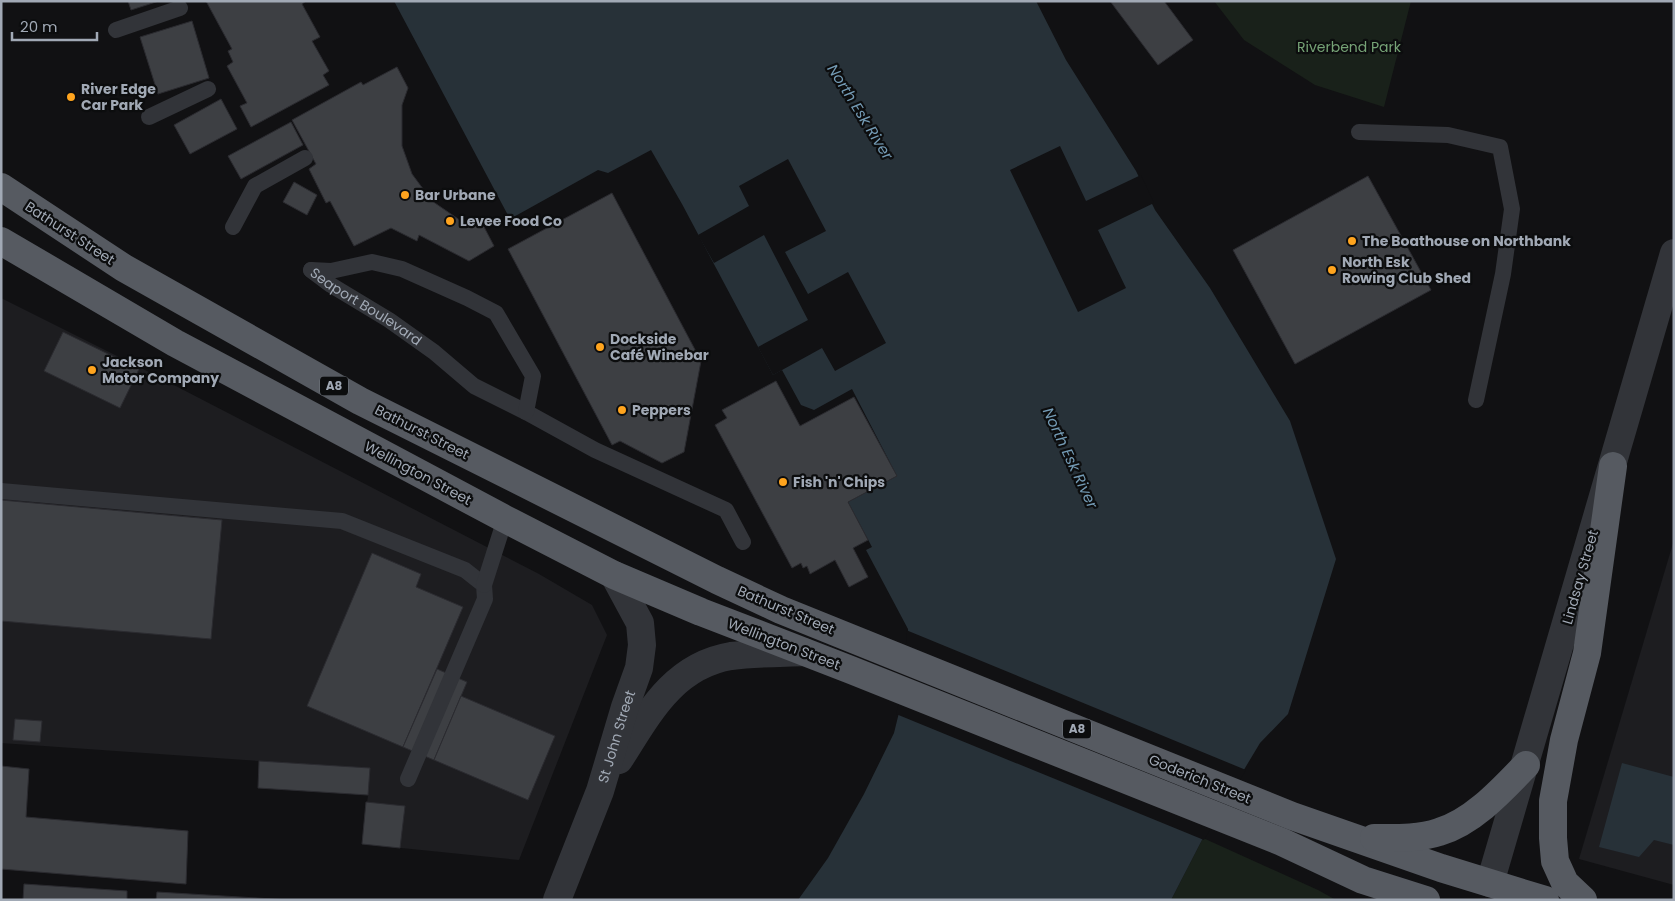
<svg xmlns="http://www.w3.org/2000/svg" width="1675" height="901" viewBox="0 0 1675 901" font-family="Poppins,sans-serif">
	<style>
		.built { fill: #1d1d20 }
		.green { fill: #19211a }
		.water { fill: #273138 }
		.pier { fill: #111113 }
		.building { fill: #3d3f43; stroke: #2b2b30 }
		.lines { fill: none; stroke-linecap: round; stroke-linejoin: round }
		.service { stroke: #323439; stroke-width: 16 }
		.minor { stroke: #323439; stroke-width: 28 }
		.trunk { stroke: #565a61; stroke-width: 28 }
		.poi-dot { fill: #ffa41e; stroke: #0c0d0e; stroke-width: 2 }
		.labels { text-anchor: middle; stroke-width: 4.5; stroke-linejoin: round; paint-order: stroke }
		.shield { fill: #0c0d0e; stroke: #747a83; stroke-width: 1 }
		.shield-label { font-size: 12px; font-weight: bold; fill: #a1a9b5 }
		.park-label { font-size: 14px; fill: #76a376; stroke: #0c0d0e }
		.poi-label { font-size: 14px; font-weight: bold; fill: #a1a9b5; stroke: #0c0d0e; text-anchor: start }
		.street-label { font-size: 14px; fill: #a1a9b5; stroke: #0c0d0e }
		.water-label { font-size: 15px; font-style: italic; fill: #749bb5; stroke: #0c0d0e }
	</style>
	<rect width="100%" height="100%" fill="#111113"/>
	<!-- built -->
	<g class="built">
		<polygon points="1,298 143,369 539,574 592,605 607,635 519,860 362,844 368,795 259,761 1,743"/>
		<polygon points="1674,540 1674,885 1579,859"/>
	</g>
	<!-- green -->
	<g class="green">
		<polygon points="1214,1 1411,1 1384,107 1315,85 1244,40"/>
		<polygon points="1203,838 1318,890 1336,900 1171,900"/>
	</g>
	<!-- water -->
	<g class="water">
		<polygon points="394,1 1036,1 1066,60 1136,171 1155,210 1210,288 1290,421 1336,559 1288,714 1260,743 1203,838 1171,900 798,900 828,858 864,794 894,733 909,672 908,629 866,550 872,547 848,502 897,476 852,389 814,410 801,405 782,370 773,375 682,204 651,150 608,173 598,170 510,219"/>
		<polygon points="1622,763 1674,777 1674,845 1654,840 1639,857 1599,847"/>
	</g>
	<!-- pier -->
	<g class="pier">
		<polygon points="1060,146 1086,201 1141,175 1154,203 1098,230 1126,288 1078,312 1010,170"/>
		<polygon points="788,159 826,231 785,252 808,294 848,272 886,343 835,371 822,348 773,375 758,347 808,320 764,235 714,263 698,235 749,206 739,186"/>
		<polygon points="906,630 1246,770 1204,840 896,714 907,671"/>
	</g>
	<!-- building -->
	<g class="building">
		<polygon points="128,1 159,1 131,10"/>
		<polygon points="206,1 306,1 302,4 320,37 312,41 329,71 323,75 329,85 251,127 240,106 247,103 227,66 233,62 228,51 232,49"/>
		<polygon points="1110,1 1164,1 1193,40 1158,65"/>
		<polygon points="192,21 209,78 158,94 140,37"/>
		<polygon points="397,67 408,88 402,105 402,146 412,174 432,201 464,223 483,225 494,246 469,261 419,235 417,241 391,228 354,246 330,201 326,203 309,169 316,164 292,120 361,82 363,85"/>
		<polygon points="221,99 237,129 190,154 174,125"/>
		<polygon points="291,122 303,145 241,179 228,156"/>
		<polygon points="1368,176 1431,290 1295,364 1233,250"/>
		<polygon points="294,182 317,195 307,215 283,202"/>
		<polygon points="612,193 701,361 684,452 662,463 620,441 612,445 508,249"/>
		<polygon points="63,332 139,369 120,408 44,371"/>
		<polygon points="776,381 800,426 854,397 897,476 848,502 868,540 853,548 868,577 849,587 835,560 810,574 807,566 803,568 801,563 792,568 715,425 727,418 722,410"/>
		<polygon points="1,500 222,520 211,639 1,621"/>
		<polygon points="372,553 421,574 416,587 463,607 403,747 307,706"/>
		<polygon points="437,669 467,682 434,760 403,747"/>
		<polygon points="461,696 555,736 528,800 434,760"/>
		<polygon points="15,719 42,721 40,742 13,740"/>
		<polygon points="259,761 370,768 368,795 258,788"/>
		<polygon points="1,766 29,769 26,817 188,831 186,884 1,869"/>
		<polygon points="366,802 405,806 400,848 362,844"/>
		<polygon points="24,884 127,891 127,900 23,900"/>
		<polygon points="157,892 290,900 156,900"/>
	</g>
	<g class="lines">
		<!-- service -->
		<g class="service">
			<polyline points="116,30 180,8"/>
			<polyline points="149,117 208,89"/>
			<polyline points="1359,132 1448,135 1500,147 1512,209 1503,274 1476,400"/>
			<polyline points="233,227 255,186 305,158"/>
			<path id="s1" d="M311,270L331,285L389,320L434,352L474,386L526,412L595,450L726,510L743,542"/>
			<polyline points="311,270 331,271 372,262 402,269 467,298 496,313 533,376 526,412"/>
			<polyline points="1,491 342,521 465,570 484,585 485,599 408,779"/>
			<polyline points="484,585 505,519"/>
		</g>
		<!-- minor -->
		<g class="minor">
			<path d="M619,760C648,715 672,666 731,656C755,653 780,653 804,652"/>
			<polyline points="1490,883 1674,253"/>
			<path id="s2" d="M557,900L600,791L625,707L639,668L642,645L640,623L614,575"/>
		</g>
		<!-- trunk -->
		<g class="trunk">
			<polyline points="1,187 124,268 360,401 717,580 781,610 1292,816 1441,868 1545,900"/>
			<polyline points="1,241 175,343 505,519 614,575 701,612 851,670 1282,842 1363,880 1426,900"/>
			<path d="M1374,838C1395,838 1418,839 1439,832C1473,822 1502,790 1526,765"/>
			<polyline points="1583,900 1565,883 1555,861 1553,838 1553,801 1564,740 1587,653 1613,466"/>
		</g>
	</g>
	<!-- markers -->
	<g class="poi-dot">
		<circle cx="71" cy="97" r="5"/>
		<circle cx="405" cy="195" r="5"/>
		<circle cx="450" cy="221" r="5"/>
		<circle cx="1352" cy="241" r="5"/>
		<circle cx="1332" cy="270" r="5"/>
		<circle cx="600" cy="347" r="5"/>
		<circle cx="92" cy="370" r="5"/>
		<circle cx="622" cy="410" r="5"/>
		<circle cx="783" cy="482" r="5"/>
	</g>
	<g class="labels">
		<!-- shield labels -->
		<g class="shield">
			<rect x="320" y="376.5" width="28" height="19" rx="4"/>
			<rect x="1063" y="719.5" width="28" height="19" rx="4"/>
		</g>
		<g class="shield-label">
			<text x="334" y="390">A8</text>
			<text x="1077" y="733">A8</text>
		</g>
		<!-- park labels -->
		<g class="park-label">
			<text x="1349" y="52">Riverbend Park</text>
		</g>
		<!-- poi labels -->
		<g class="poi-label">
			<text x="81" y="94">River Edge<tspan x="81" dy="16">Car Park</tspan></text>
			<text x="415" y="200">Bar Urbane</text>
			<text x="460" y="226">Levee Food Co</text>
			<text x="1362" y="246">The Boathouse on Northbank</text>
			<text x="1342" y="267">North Esk<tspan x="1342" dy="16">Rowing Club Shed</tspan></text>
			<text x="610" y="344">Dockside<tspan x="610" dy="16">Café Winebar</tspan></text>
			<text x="102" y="367">Jackson<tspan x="102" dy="16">Motor Company</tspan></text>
			<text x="632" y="415">Peppers</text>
			<text x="793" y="487">Fish 'n' Chips</text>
		</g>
		<!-- street labels -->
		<g class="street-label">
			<text transform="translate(70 233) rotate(33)" y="5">Bathurst Street</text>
			<text dy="5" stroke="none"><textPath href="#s1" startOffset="66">Seaport Boulevard</textPath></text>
			<text transform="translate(422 432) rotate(27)" y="5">Bathurst Street</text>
			<text transform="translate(418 473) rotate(28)" y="5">Wellington Street</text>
			<text transform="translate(1580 577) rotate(-74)" y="5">Lindsay Street</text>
			<text transform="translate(786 610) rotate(23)" y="5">Bathurst Street</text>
			<text transform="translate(784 644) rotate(21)" y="5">Wellington Street</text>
			<text dy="5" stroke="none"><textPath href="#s2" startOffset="174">St John Street</textPath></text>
			<text transform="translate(1200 779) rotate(22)" y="5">Goderich Street</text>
		</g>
		<!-- water labels -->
		<g class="water-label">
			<text transform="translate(860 112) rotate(58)" y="5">North Esk River</text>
			<text transform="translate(1070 458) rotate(65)" y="5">North Esk River</text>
		</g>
	</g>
	<!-- border -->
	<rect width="1675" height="901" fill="none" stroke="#a1a9b5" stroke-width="5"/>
	<!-- scale -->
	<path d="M12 32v8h85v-8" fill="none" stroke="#a1a9b5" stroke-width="2.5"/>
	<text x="20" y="32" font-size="15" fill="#a1a9b5" stroke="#0c0d0e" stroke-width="4" paint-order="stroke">20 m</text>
</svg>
